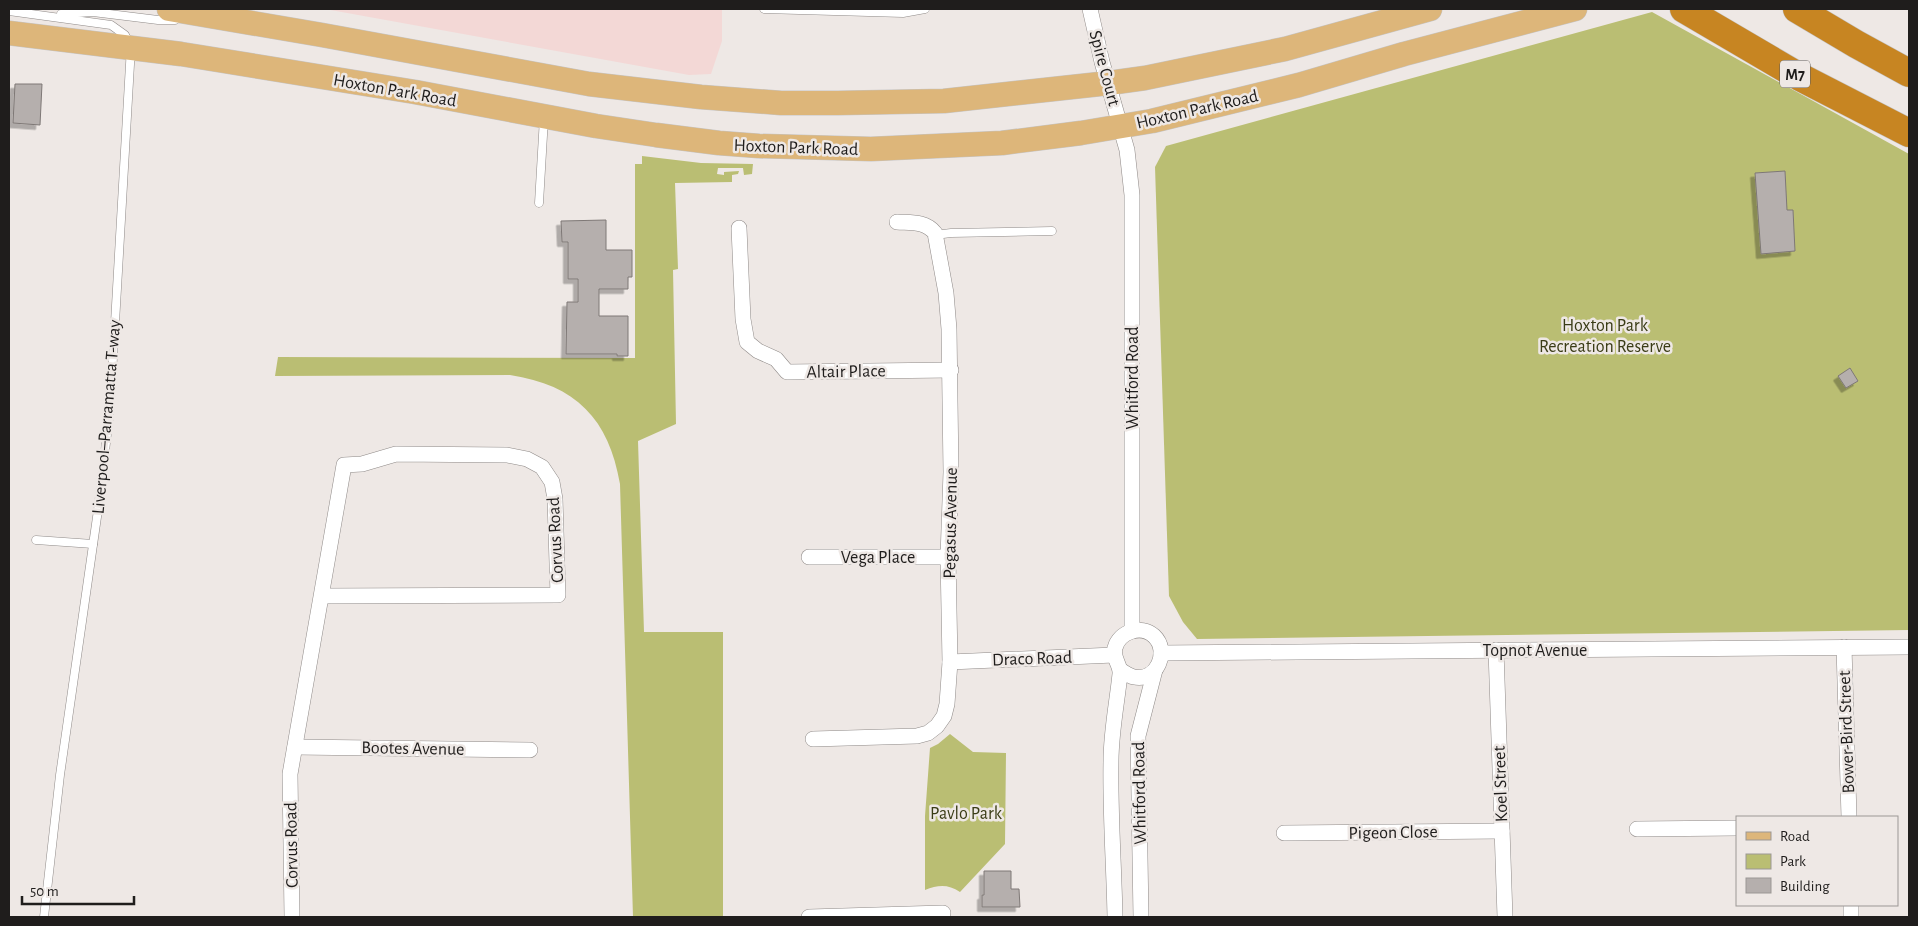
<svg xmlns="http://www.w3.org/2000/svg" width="1918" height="926" viewBox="0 0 1918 926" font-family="'Alegreya Sans',sans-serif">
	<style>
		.industrial { fill: #f3d8d6 }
		.green { fill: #babe73 }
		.building { fill: #b5afad; stroke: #7e7876; filter: url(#shadow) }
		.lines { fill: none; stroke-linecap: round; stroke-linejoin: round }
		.service-casing { stroke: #8f8a88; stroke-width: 9 }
		.minor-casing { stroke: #8f8a88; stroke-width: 16 }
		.primary-casing { stroke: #c5c4c4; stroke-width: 25 }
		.motorway-casing { stroke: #c5c4c4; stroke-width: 29 }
		.service { stroke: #fff; stroke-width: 8 }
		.minor { stroke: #fff; stroke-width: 15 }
		.primary { stroke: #ddb67a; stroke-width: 24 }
		.motorway { stroke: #c78522; stroke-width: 28 }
		.labels { text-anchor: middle; stroke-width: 5; stroke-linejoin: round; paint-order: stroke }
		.shield { fill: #eee8e5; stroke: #5d5a58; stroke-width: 1 }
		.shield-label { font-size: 16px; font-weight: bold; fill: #1f1d1c }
		.street-label { font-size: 18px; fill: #1f1d1c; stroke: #eee8e5 }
		.park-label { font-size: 18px; fill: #3a3c16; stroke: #eee8e5 }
	</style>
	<defs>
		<filter id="shadow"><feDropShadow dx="-4.5" dy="4.5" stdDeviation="0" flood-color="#0004"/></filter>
	</defs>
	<rect width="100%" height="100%" fill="#eee8e5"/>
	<!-- industrial -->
	<polygon class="industrial" points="325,9 722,9 722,41 711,74 689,75"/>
	<!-- green -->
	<g class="green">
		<polygon points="1652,12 1909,154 1909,630 1197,639 1183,622 1169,596 1155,167 1166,146"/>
		<path d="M642,156L701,163L753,164L752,174L744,175L743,168H718L717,174L724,175V172L739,171L738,174L732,175V182L675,183L678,269L673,270L676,424L638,441L644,632H723V917H633L620,484C609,419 576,385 510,375L275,376L278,357L635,358V164H642Z"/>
		<path d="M950,734L973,752L1006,753L1005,844L960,892C948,884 938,885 925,890V816L930,748L938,744Z"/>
	</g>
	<!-- building -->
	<g class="building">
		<polygon points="15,84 42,84 40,125 13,123"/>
		<polygon points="1785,171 1787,210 1793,210 1795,251 1761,254 1755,173"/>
		<polygon points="606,220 606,250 632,250 632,277 628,277 628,289 599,289 599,316 628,316 628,356 617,356 617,354 566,354 567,302 578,302 578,279 568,279 568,242 562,242 561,221"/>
		<polygon points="1850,368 1858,381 1846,388 1838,376"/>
		<polygon points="984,871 1011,871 1011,889 1019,889 1020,907 982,907 982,895 984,895"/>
	</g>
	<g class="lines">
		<!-- service casing -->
		<g class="service-casing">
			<g id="service">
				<polyline points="764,9 903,13 925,9"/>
				<polyline points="9,11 111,25 125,35 131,47 110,409 98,510 60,775 44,917"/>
				<polyline points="61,14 93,12 158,20 175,20"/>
				<polyline points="539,203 544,118"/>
				<polyline points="935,235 951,233 1052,231"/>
				<polyline points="36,540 93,544"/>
			</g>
		</g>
		<!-- minor casing -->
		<g class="minor-casing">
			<g id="minor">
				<polyline points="1090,9 1102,62 1127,150 1132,195 1132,631"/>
				<polyline points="739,228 743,319 747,342 758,351 776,359 787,372 951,370"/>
				<polyline points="809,557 948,557"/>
				<polyline points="1844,647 1849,817"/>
				<polyline points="1496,650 1505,917"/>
				<polyline points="1161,653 1909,647"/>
				<polyline points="950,662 1114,655"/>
				<path d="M813,739L917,736L928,733L937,726L944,716L947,704L950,662L948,557L951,472L949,329L946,293L935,233C925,221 911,223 897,222"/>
				<polyline points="295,747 530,750"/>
				<polyline points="1637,829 1737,828"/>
				<polyline points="1284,833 1502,831"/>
				<polyline points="1851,905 1851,917"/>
				<polyline points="292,917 290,774 344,465 362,464 396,454 507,455 527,459 542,467 552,482 555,499 558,595 322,596"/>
				<polyline points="809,917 943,913"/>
				<path d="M1115,917C1114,865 1110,813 1111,761C1111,732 1117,703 1120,674C1121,665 1112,658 1115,648C1119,632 1141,624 1154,636C1170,651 1157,682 1134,677C1129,676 1124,672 1120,670"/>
				<polyline points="1141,917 1138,736 1155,670"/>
			</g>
		</g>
		<!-- primary casing -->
		<g class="primary-casing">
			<g id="primary">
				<polyline points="169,9 322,35 589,84 701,97 781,103 838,103 944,101 1109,83 1145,78 1285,49 1430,9"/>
				<polyline points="9,33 181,54 415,92 596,126 656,135 719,143 759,146 871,149 1002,143 1081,133 1152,121 1299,85 1404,54 1575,9"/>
			</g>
		</g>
		<!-- motorway casing -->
		<g class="motorway-casing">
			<g id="motorway">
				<polyline points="1684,9 1800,77 1909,133"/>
				<polyline points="1797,9 1856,44 1909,73"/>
			</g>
		</g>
		<!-- service -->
		<use href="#service" class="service"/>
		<!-- minor -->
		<use href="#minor" class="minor"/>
		<!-- primary -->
		<use href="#primary" class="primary"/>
		<!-- motorway -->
		<use href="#motorway" class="motorway"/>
	</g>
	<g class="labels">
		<!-- shield labels -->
		<rect class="shield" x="1780" y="60.5" width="30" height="27" rx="4"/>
		<g class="shield-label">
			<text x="1795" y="80">M7</text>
		</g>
		<!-- street labels -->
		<g class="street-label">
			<text transform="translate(1105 68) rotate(75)" y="6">Spire Court</text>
			<text transform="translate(395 90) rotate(10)" y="6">Hoxton Park Road</text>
			<text transform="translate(1197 109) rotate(-13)" y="6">Hoxton Park Road</text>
			<text transform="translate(796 147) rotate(2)" y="6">Hoxton Park Road</text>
			<text transform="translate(846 371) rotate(-1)" y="6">Altair Place</text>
			<text transform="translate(1132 378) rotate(-90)" y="6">Whitford Road</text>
			<text transform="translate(106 417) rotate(-85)" y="6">Liverpool–Parramatta T-way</text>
			<text transform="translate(950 523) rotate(-89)" y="6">Pegasus Avenue</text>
			<text transform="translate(555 540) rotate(-93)" y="6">Corvus Road</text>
			<text x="878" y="563">Vega Place</text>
			<text x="1535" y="656">Topnot Avenue</text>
			<text transform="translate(1032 658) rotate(-2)" y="6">Draco Road</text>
			<text transform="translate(1846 732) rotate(-92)" y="6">Bower-Bird Street</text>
			<text transform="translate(413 748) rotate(1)" y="6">Bootes Avenue</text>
			<text transform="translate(1500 784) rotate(-92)" y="6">Koel Street</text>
			<text transform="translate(1139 793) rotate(-91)" y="6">Whitford Road</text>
			<text transform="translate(1393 832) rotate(-1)" y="6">Pigeon Close</text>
			<text transform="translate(291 845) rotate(-91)" y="6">Corvus Road</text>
		</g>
		<!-- park labels -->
		<g class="park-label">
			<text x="1605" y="331">Hoxton Park<tspan x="1605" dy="21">Recreation Reserve</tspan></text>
			<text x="966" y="819">Pavlo Park</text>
		</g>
	</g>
	<!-- border -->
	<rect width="1918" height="926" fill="none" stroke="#1f1d1c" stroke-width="20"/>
	<!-- legend -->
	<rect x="1736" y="816" width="162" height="90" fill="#eee8e5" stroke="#9b9795"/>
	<rect x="1746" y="832" width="25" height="8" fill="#ddb67a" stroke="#9b9795"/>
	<text x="1780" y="841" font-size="15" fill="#1f1d1c">Road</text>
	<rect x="1746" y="854" width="25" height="15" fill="#babe73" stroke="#9b9795"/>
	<text x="1780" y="866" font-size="15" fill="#1f1d1c">Park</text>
	<rect x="1746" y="878" width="25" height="15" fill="#b5afad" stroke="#9b9795"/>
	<text x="1780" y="891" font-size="15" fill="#1f1d1c">Building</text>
	<!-- scale -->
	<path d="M22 896v8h112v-8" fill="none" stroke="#1f1d1c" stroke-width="2.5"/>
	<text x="30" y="896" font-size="15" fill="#1f1d1c" stroke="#eee8e5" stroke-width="4" paint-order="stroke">50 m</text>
</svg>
